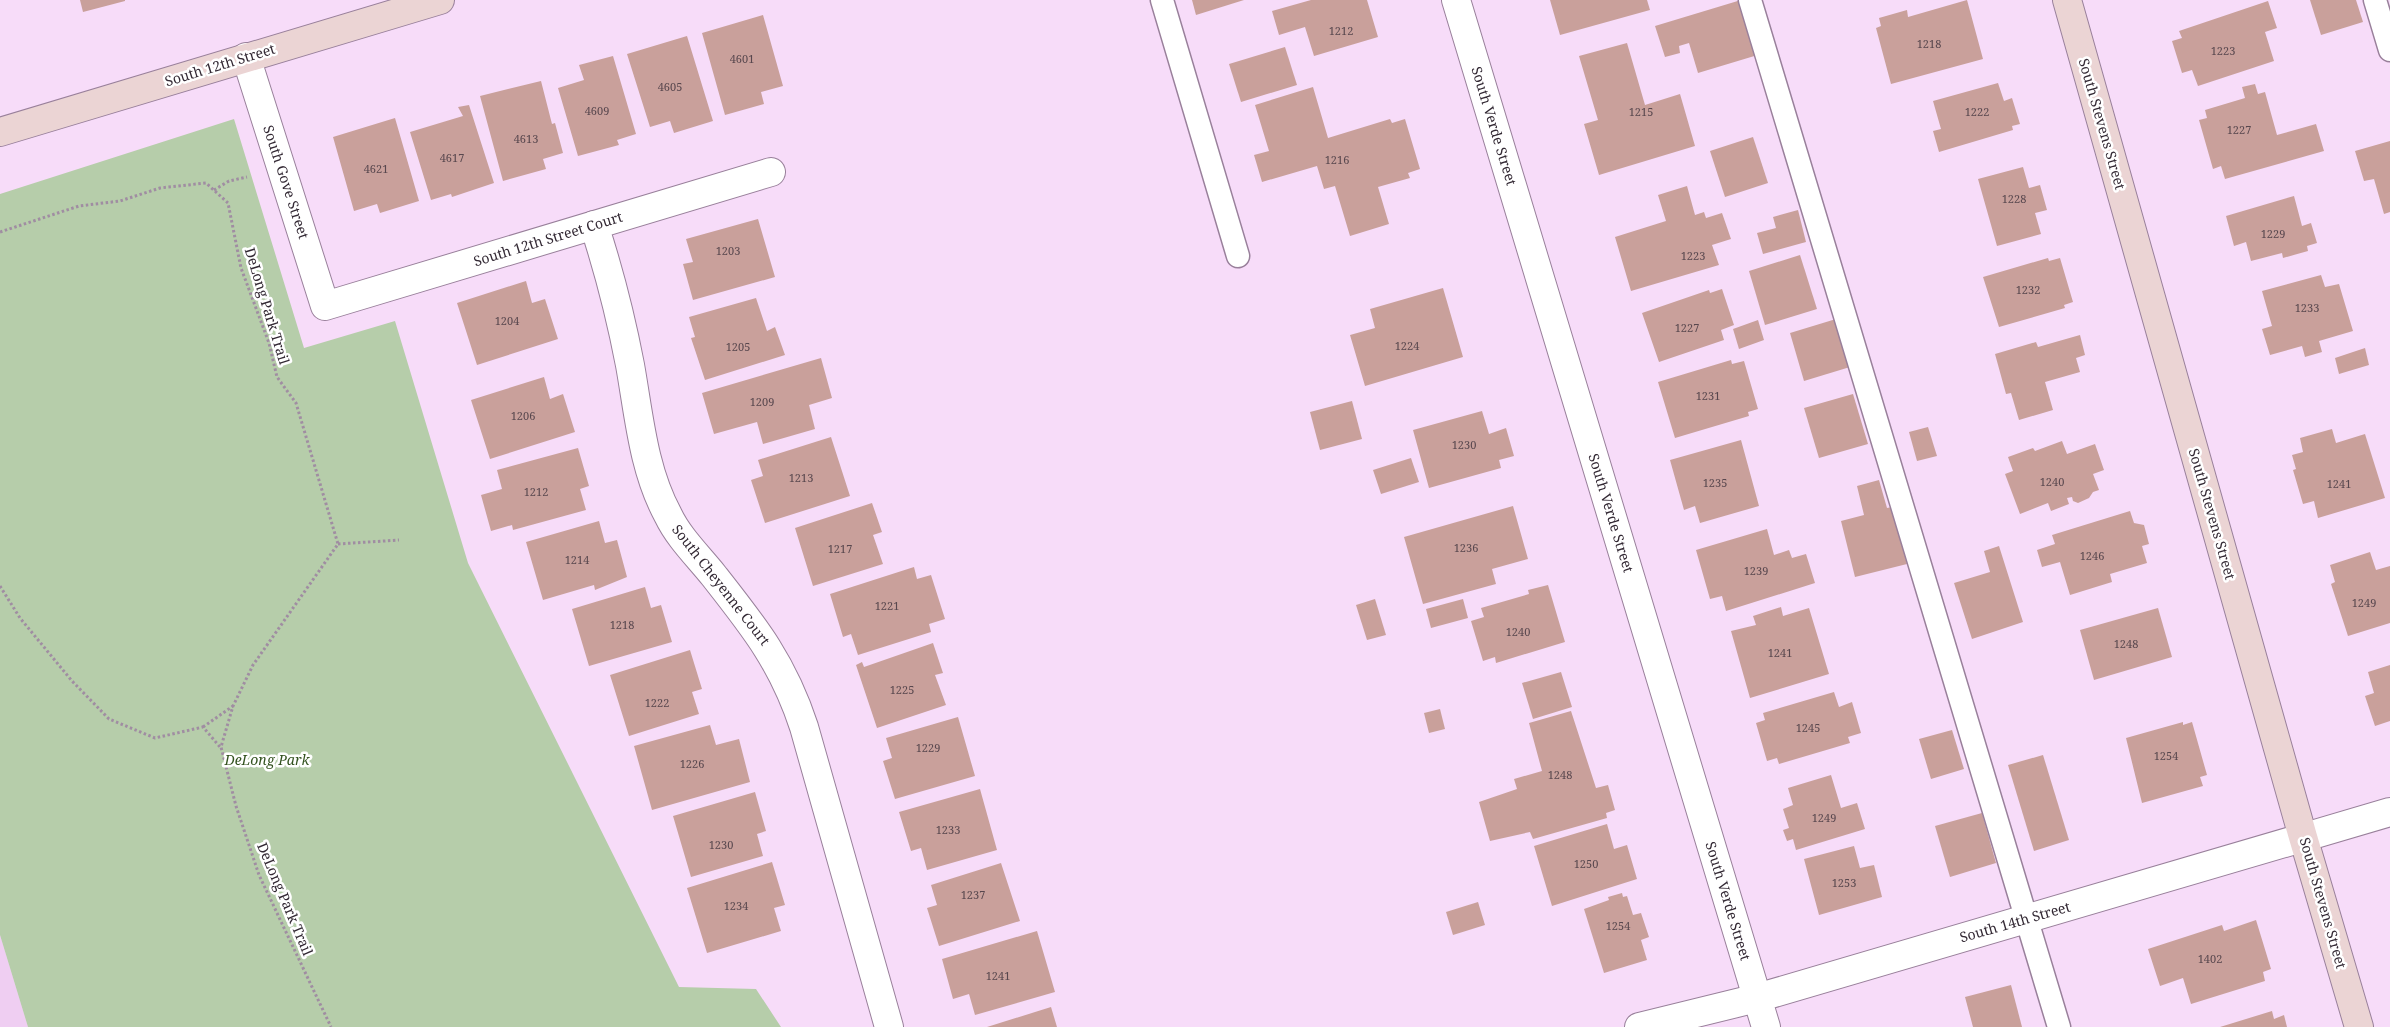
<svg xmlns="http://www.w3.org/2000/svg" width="2390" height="1027" viewBox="0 0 2390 1027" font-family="'Noto Serif',serif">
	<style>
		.built { fill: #efcef2 }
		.green { fill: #b6cdaa }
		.building { fill: #c9a09b }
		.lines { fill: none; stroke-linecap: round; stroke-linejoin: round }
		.lane-casing { stroke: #99809b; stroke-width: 25 }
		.street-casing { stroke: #99809b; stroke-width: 30 }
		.secondary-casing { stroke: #99809b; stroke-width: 30 }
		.path { stroke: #a08da2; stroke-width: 3; stroke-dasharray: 2.5 2.5; stroke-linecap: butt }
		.lane { stroke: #fff; stroke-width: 22 }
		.street { stroke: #fff; stroke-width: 28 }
		.secondary { stroke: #ebd4d4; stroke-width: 28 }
		.labels { text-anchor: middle; stroke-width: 5; stroke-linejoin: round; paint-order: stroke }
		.number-label { font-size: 11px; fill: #58474e }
		.street-label { font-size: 14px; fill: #332934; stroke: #fff }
		.park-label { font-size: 14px; font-style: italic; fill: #33521f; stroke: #fff }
	</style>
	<rect width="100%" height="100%" fill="#f7dcf9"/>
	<!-- built -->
	<polygon class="built" points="0,935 28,1027 0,1027"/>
	<!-- green -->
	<polygon class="green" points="234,119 304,348 395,321 468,563 679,987 756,989 781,1027 28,1027 0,935 0,194"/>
	<!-- building -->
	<g class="building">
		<polygon points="80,0 125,0 125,1 83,12"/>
		<polygon points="1192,0 1244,0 1196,15"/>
		<polygon points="1311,0 1367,0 1378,37 1314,56 1305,27 1279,35 1272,11"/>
		<polygon points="1550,0 1647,0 1650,10 1560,35"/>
		<polygon points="1741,0 1761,54 1698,73 1689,43 1679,46 1680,53 1665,57 1655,26"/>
		<polygon points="1967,0 1983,59 1891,84 1876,28 1881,26 1879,18 1907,10 1908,17"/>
		<polygon points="2310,0 2356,0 2363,22 2321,35"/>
		<polygon points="2268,1 2277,28 2265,32 2274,61 2198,86 2192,70 2182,73 2172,41 2182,38 2179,31"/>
		<polygon points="763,15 783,86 761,92 764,104 725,115 702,33"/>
		<polygon points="687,36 713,121 674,133 670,121 650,127 627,54"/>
		<polygon points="1627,43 1645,105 1680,94 1695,146 1599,175 1584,124 1598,120 1579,56"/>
		<polygon points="1285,47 1297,85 1241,102 1229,64"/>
		<polygon points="613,56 636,134 617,140 619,145 578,156 558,88 584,80 579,65"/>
		<polygon points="541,81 552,124 555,123 563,153 543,159 546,169 503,181 480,96"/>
		<polygon points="1998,83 2004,101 2012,98 2020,124 2012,126 2013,130 1939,152 1933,131 1941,129 1933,101"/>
		<polygon points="2255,84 2258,94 2265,92 2277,135 2316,124 2324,151 2225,179 2221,166 2213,169 2199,120 2207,118 2205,110 2245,98 2242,87"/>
		<polygon points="1313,87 1328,138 1390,119 1392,123 1405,119 1420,169 1408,173 1410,178 1378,187 1389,224 1350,236 1335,186 1324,189 1317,166 1262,182 1254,155 1269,151 1255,105"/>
		<polygon points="469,105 494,183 452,197 451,194 431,200 410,132 463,116 458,107"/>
		<polygon points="395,118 419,201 380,213 377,204 354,211 333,137"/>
		<polygon points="1753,137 1768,183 1725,197 1710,151"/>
		<polygon points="2390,141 2390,212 2384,214 2374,179 2364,181 2355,151"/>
		<polygon points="2023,167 2029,188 2040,185 2047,210 2035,213 2041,234 1997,246 1978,179"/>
		<polygon points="1687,186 1695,215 1704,212 1706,218 1722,213 1731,239 1712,245 1719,265 1631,291 1615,237 1666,221 1658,195"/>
		<polygon points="2294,196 2302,226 2311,223 2317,243 2307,246 2308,251 2283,258 2282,253 2251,261 2246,242 2234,246 2226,216"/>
		<polygon points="1798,210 1806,242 1763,254 1757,233 1776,228 1773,217"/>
		<polygon points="758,219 775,277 693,300 683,264 693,262 686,239"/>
		<polygon points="1800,255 1817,309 1765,325 1749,271"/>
		<polygon points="2048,258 2049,261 2060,258 2073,302 2064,305 2065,308 1999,327 1983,277"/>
		<polygon points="2321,275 2325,287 2339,284 2353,331 2319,341 2322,352 2305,357 2302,346 2270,355 2262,329 2272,326 2262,291"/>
		<polygon points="526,281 532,303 545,299 558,339 477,365 457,303"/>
		<polygon points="1443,288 1463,357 1365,386 1350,335 1375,328 1370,309"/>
		<polygon points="1722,289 1734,325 1721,330 1724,340 1659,362 1642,313 1709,290 1710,293"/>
		<polygon points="756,298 767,331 775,327 785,355 705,380 691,338 695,337 689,317"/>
		<polygon points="1836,319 1850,367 1804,381 1790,333"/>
		<polygon points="1758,320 1764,340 1739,349 1733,329"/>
		<polygon points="2080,335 2085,355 2076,358 2080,372 2045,382 2053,410 2019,420 2011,393 2006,394 1995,354 2036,342 2038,347"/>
		<polygon points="2365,348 2369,365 2339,374 2335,358"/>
		<polygon points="821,358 832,398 809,405 815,429 763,444 757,422 714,434 702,393"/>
		<polygon points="1731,360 1732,364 1744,361 1758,409 1748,412 1749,416 1675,438 1658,382"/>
		<polygon points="544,377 550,399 563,394 575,432 490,459 471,400"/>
		<polygon points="1853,394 1868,444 1819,458 1804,408"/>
		<polygon points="1352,401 1362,439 1320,450 1310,412"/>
		<polygon points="1482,411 1489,434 1506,428 1514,456 1499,460 1501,468 1429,488 1413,430"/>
		<polygon points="1928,427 1937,456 1917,461 1909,432"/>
		<polygon points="2332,429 2336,443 2365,434 2385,498 2318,518 2314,501 2303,504 2293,470 2296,469 2292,455 2303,452 2300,438"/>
		<polygon points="831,437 850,496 765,523 751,480 763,476 758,460"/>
		<polygon points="1741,440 1759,506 1700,523 1695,506 1684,510 1670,460"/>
		<polygon points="2062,441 2067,454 2095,444 2104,470 2093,474 2099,490 2093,492 2089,498 2078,503 2073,501 2072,497 2067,498 2069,504 2051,511 2048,503 2020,514 2005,474 2013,471 2008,457 2033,448 2035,451"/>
		<polygon points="578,448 589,486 580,489 586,510 513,530 512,525 491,531 481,495 502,489 497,470"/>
		<polygon points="1411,458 1419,482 1381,494 1373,470"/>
		<polygon points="1879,480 1887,508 1892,507 1907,564 1855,577 1841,521 1864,515 1857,486"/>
		<polygon points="872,503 882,532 873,535 883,564 813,586 795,528"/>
		<polygon points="1513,506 1528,559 1492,569 1496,584 1423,604 1404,537"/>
		<polygon points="2130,511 2134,523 2144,525 2149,544 2142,546 2147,563 2110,574 2112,582 2070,595 2060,562 2042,567 2037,550 2055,544 2052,535"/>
		<polygon points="599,521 605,543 617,540 627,577 595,590 594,585 543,600 526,542"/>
		<polygon points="1767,529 1774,555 1789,550 1792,558 1806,554 1815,583 1726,611 1722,596 1710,599 1696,550"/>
		<polygon points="1999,546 2023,622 1972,639 1954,583 1990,572 1984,551"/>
		<polygon points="2370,552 2376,570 2390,566 2390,623 2348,636 2331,584 2335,582 2330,565"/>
		<polygon points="914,567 917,579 931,575 945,619 929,624 931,632 858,655 851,634 843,637 830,594"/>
		<polygon points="1548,585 1565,642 1496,663 1495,657 1483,661 1471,621 1484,617 1481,608 1529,594 1528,590"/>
		<polygon points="645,587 651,608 661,605 672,642 589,666 572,609"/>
		<polygon points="1375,599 1386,635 1367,640 1356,605"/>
		<polygon points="1463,599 1468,618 1431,628 1426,609"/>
		<polygon points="1781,607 1783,616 1809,608 1829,674 1750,698 1731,631 1756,625 1753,616"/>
		<polygon points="2158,608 2172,657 2094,680 2080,630"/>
		<polygon points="933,643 943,673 935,675 946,705 877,728 856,665 862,662 864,667"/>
		<polygon points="690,650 702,689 692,692 699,714 629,736 610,675"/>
		<polygon points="2390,665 2390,721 2375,726 2365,696 2374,693 2368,672"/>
		<polygon points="1561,672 1572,707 1533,719 1522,683"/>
		<polygon points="1834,692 1839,707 1852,702 1861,733 1848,737 1850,743 1779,764 1777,758 1767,761 1756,723 1765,720 1763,713"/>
		<polygon points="1440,709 1445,729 1429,733 1424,713"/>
		<polygon points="1571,711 1596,788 1608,785 1615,810 1606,813 1607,818 1533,839 1530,832 1490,841 1479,802 1517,789 1514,779 1542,771 1529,723"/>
		<polygon points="958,717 975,776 895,799 883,761 892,758 886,738"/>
		<polygon points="2183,722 2183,725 2192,722 2207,775 2200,777 2203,786 2142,803 2126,738"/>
		<polygon points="710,725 716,745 739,739 750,782 652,810 634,746"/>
		<polygon points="1952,730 1964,769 1931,779 1919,739"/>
		<polygon points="2043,755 2069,840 2034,851 2008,765"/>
		<polygon points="1831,775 1841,808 1857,803 1865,829 1796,850 1793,839 1787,841 1783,830 1789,828 1783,809 1793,805 1788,788"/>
		<polygon points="980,789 997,850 927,870 921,848 911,851 899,812"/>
		<polygon points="755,792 766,831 757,834 763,856 691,877 673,816"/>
		<polygon points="1982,813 1996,863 1950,877 1935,826"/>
		<polygon points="1607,824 1614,849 1627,845 1637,879 1552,906 1534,846"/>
		<polygon points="1854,846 1860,868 1874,865 1882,897 1819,915 1804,859"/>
		<polygon points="772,862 785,905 774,908 781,931 707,953 687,888"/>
		<polygon points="1001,863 1020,921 939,946 927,908 937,905 931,885"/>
		<polygon points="1622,893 1623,897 1627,896 1633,915 1641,913 1649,937 1641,940 1647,960 1604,973 1584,909 1609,900 1608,897"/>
		<polygon points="1478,902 1485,925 1453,935 1446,912"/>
		<polygon points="2256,920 2271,969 2263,972 2265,981 2191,1004 2183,978 2160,986 2148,949 2222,925 2224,931"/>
		<polygon points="1037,931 1055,992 975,1015 969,994 953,999 942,959"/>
		<polygon points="2011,985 2022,1027 1973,1027 1965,997"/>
		<polygon points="1051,1007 1057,1027 987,1027"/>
		<polygon points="2272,1011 2274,1019 2284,1015 2287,1027 2220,1027"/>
	</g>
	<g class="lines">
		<!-- lane casing -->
		<g class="lane-casing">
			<g id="lane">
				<polyline points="1162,0 1238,256"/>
				<polyline points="1750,0 2059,1027"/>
				<polyline points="2375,0 2390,50"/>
			</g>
		</g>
		<!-- street casing -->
		<g class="street-casing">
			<g id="street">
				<polyline points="1456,0 1766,1027"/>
				<polyline points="246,57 325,306 771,172"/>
				<path d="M594,225C609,271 621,318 630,365C639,415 643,469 668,515C679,538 698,556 714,576C755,628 783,663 804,727L889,1027"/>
				<polyline points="1639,1027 1757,998 2390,812"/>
			</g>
		</g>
		<!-- secondary casing -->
		<g class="secondary-casing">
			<g id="secondary">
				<polyline points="2067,0 2303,837 2359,1027"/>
				<polyline points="0,132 440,0"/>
			</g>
		</g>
		<!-- path -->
		<g class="path">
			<polyline points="214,190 229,181 247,177"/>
			<polyline points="0,232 79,206 120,201 160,188 206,183 228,203 241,268 269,343 277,377 296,403 338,544 253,665 233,706 221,747 236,806 259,875 331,1027"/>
			<polyline points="338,544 399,540"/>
			<polyline points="0,586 20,618 72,681 109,719 155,738 203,727 220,747"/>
			<polyline points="203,727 233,706"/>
		</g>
		<!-- lane -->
		<use href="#lane" class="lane"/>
		<!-- street -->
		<use href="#street" class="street"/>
		<!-- secondary -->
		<use href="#secondary" class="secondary"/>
	</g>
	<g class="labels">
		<!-- number labels -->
		<g class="number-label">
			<text x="1341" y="35">1212</text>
			<text x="1929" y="48">1218</text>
			<text x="2223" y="55">1223</text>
			<text x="742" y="63">4601</text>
			<text x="670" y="91">4605</text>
			<text x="597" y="115">4609</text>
			<text x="1641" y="116">1215</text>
			<text x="1977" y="116">1222</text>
			<text x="2239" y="134">1227</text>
			<text x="526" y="143">4613</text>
			<text x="452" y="162">4617</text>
			<text x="1337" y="164">1216</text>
			<text x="376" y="173">4621</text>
			<text x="2014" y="203">1228</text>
			<text x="2273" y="238">1229</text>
			<text x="728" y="255">1203</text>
			<text x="1693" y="260">1223</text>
			<text x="2028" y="294">1232</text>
			<text x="2307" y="312">1233</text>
			<text x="507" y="325">1204</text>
			<text x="1687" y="332">1227</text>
			<text x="1407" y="350">1224</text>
			<text x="738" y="351">1205</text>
			<text x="1708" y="400">1231</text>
			<text x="762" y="406">1209</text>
			<text x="523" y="420">1206</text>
			<text x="1464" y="449">1230</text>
			<text x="801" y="482">1213</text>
			<text x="2052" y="486">1240</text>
			<text x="1715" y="487">1235</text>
			<text x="2339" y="488">1241</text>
			<text x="536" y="496">1212</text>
			<text x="1466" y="552">1236</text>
			<text x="840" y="553">1217</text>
			<text x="2092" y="560">1246</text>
			<text x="577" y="564">1214</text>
			<text x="1756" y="575">1239</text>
			<text x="2364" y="607">1249</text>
			<text x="887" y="610">1221</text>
			<text x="622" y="629">1218</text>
			<text x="1518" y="636">1240</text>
			<text x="2126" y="648">1248</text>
			<text x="1780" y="657">1241</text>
			<text x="902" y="694">1225</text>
			<text x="657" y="707">1222</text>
			<text x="1808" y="732">1245</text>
			<text x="928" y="752">1229</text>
			<text x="2166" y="760">1254</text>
			<text x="692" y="768">1226</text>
			<text x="1560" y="779">1248</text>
			<text x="1824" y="822">1249</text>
			<text x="948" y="834">1233</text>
			<text x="721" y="849">1230</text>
			<text x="1586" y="868">1250</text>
			<text x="1844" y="887">1253</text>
			<text x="973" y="899">1237</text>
			<text x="736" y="910">1234</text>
			<text x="1618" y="930">1254</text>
			<text x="2210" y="963">1402</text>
			<text x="998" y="980">1241</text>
		</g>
		<!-- street labels -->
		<g class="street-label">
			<text transform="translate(220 65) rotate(-17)" y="5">South 12th Street</text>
			<text transform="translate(2102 124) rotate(74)" y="5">South Stevens Street</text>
			<text transform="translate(1494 126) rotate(73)" y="5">South Verde Street</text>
			<text transform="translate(286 182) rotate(72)" y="5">South Gove Street</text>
			<text transform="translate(548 239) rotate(-17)" y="5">South 12th Street Court</text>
			<text transform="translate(267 306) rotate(73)" y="5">DeLong Park Trail</text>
			<text transform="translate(1611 513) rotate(73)" y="5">South Verde Street</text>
			<text transform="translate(2212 514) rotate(74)" y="5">South Stevens Street</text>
			<text transform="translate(721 585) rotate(52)" y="5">South Cheyenne Court</text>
			<text transform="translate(285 899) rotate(67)" y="5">DeLong Park Trail</text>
			<text transform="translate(1728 901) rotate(73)" y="5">South Verde Street</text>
			<text transform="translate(2323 903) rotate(74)" y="5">South Stevens Street</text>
			<text transform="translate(2015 922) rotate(-16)" y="5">South 14th Street</text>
		</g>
		<!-- park labels -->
		<g class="park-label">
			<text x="267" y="765">DeLong Park</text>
		</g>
	</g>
</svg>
